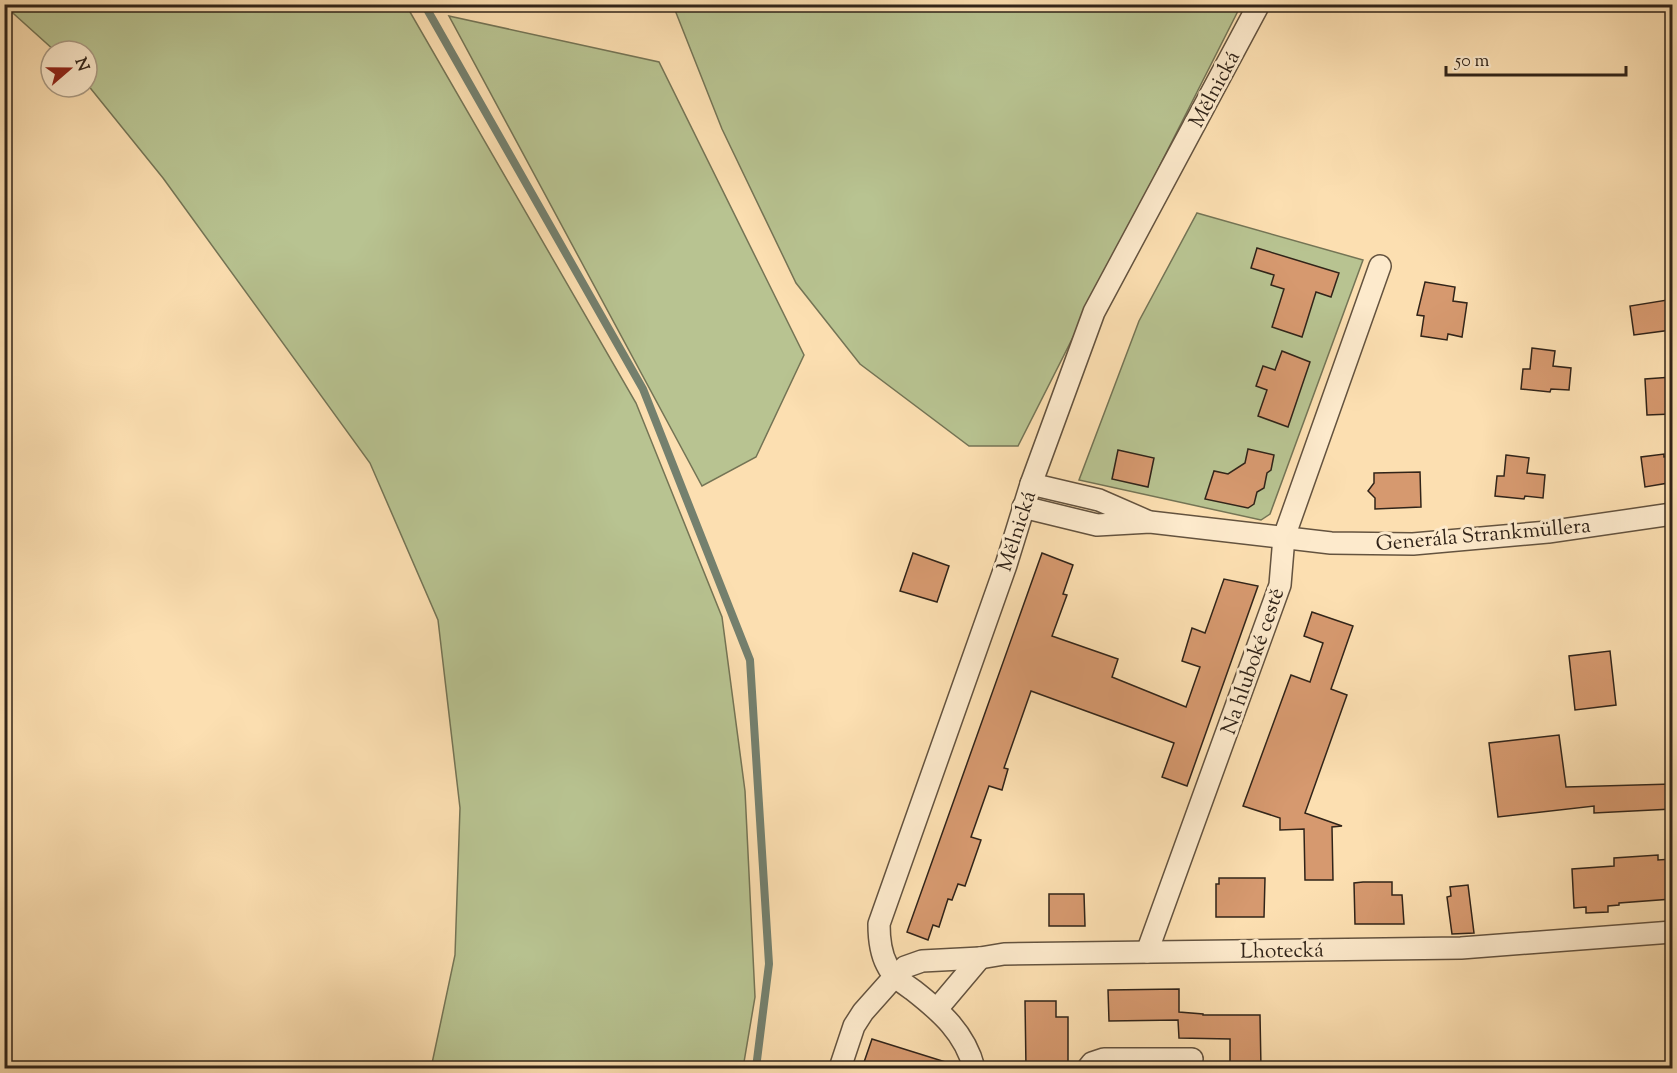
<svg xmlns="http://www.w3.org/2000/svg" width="1677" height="1073" viewBox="0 0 1677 1073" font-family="'Sorts Mill Goudy',serif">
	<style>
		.green { fill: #b8c391; stroke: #747455; stroke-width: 1.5 }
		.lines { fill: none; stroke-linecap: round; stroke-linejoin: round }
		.stream { stroke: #74806e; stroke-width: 8 }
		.building { fill: #d6996f; stroke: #312419; stroke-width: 1.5 }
		.minor-casing { stroke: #64533f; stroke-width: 24 }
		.minor { stroke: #fdeacc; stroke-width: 21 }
		.labels { text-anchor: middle; stroke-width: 6; stroke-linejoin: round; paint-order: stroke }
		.street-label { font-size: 21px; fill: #312419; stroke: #fdeacc }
	</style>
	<rect width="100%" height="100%" fill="#fcdfb1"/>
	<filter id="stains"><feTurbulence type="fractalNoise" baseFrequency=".00333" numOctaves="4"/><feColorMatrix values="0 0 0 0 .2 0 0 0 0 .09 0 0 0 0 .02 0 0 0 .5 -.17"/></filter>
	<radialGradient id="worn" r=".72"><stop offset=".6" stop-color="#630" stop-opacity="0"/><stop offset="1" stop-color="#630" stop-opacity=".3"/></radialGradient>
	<!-- green -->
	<g class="green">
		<polygon points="4,5 406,5 636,403 722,617 745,791 755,997 743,1068 431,1068 455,955 460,808 438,620 370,463 163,178 87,84 87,51 55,51"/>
		<polygon points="673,5 1241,5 1018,446 969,446 860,364 796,283 722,129"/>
		<polygon points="449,16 659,62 804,355 756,457 702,486"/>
		<polygon points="1197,213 1363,260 1270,514 1261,520 1079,480 1139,321"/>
	</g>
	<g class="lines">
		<!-- stream -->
		<polyline class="stream" points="424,4 643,389 750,660 769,964 756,1068"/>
	</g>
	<!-- building -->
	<g class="building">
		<polygon points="1257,248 1339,273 1331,297 1316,292 1302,337 1272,327 1284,289 1271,285 1274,275 1251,268"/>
		<polygon points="1425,282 1455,287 1453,301 1467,303 1462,337 1448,334 1447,340 1421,336 1424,316 1417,315"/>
		<polygon points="1667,300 1671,330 1634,335 1630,306"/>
		<polygon points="1532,348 1555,351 1553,366 1571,368 1569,390 1551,389 1550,392 1521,389 1523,369 1530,369"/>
		<polygon points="1282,351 1310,362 1288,427 1258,416 1267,390 1256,386 1263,366 1275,370"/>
		<polygon points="1672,377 1672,414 1647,415 1645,379"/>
		<polygon points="1248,449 1274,455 1271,470 1267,473 1264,488 1257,492 1254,504 1248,508 1205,499 1214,471 1228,474 1245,463"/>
		<polygon points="1118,450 1154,458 1148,487 1112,479"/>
		<polygon points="1664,454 1664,457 1672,456 1672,479 1668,479 1668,483 1645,487 1641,457"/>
		<polygon points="1506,455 1529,458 1527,473 1545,475 1543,498 1525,496 1524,499 1495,496 1497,476 1504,476"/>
		<polygon points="1420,472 1421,507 1375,509 1375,498 1368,491 1374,483 1374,473"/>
		<polygon points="913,553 949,566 937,602 900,591"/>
		<polygon points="1042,553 1073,565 1063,594 1067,595 1052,636 1118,659 1112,677 1186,707 1200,667 1182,661 1192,628 1205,633 1224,579 1258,586 1187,786 1162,777 1174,743 1031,691 1004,768 1008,769 1002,790 989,786 971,837 981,840 965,886 958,884 952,900 948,899 939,927 933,925 928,940 907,932"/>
		<polygon points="1312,612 1353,626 1331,689 1347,695 1305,813 1342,826 1332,827 1333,880 1305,880 1304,829 1280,830 1280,818 1243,806 1291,675 1310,682 1323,643 1304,636"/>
		<polygon points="1610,651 1616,705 1575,710 1569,656"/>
		<polygon points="1559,735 1566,787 1672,784 1672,809 1594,813 1594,806 1498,817 1489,743"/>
		<polygon points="1658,855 1658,860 1672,859 1672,899 1619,903 1619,905 1608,906 1608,912 1586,913 1586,907 1574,908 1572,869 1614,866 1614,858"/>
		<polygon points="1219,878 1265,878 1264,917 1216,917 1216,884 1219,884"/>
		<polygon points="1363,882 1392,882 1392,895 1402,895 1404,924 1355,924 1354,883"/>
		<polygon points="1468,885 1474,933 1452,934 1447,897 1451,896 1450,887"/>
		<polygon points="1049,894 1084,894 1085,926 1049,926"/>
		<polygon points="1179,989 1179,1012 1203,1014 1203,1015 1260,1015 1261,1068 1230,1068 1230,1039 1179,1038 1178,1020 1109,1021 1108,990"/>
		<polygon points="1025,1001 1056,1001 1056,1017 1068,1017 1068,1068 1026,1068"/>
		<polygon points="872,1039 952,1064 951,1068 862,1068"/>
	</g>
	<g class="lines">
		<!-- minor casing -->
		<g class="minor-casing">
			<g id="minor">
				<polyline points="1031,484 1099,500 1147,521"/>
				<polyline points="1023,507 1097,525 1150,522 1331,543 1413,544 1548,532 1672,514"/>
				<polyline points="1147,952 1280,585 1284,537 1380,266"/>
				<polyline points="937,1009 980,958"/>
				<polyline points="840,1068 854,1026 863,1012 895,976 905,967 922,961 980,958 1004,954 1461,948 1672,932"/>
				<path d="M974,1068C965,1033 941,1012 913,990C903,983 892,976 887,965C880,952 879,938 879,924L1006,565L1031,484L1094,312L1259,4"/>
				<polyline points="1088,1068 1092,1063 1104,1059 1192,1059"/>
			</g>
		</g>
		<!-- minor -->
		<use href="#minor" class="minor"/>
	</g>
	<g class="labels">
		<!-- street labels -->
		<g class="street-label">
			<text transform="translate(1214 89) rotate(-62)" y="7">Mělnická</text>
			<text transform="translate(1016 531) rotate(-72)" y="7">Mělnická</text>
			<text transform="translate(1483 534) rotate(-5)" y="7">Generála Strankmüllera</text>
			<text transform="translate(1252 661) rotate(-71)" y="7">Na hluboké cestě</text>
			<text transform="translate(1282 950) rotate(-1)" y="7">Lhotecká</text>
		</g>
	</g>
	<!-- margin -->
	<rect width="1677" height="1073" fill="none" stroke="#fcdfb1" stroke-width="24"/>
	<rect x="6" y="6" width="1665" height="1061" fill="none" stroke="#312419" stroke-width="3"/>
	<rect x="12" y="12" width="1653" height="1049" fill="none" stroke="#312419" stroke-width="1.5"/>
	<!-- north arrow -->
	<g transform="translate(69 69) rotate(70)"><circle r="28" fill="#fdeacc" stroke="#ab9b84" stroke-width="1.5"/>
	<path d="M0-4.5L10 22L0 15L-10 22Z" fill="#8f2418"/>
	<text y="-9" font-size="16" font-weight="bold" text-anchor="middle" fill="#312419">N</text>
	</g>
	<!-- scale -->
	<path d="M1446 66v9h180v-9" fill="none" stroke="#312419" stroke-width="3"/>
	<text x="1455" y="66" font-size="18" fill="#312419" stroke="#fdeacc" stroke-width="4.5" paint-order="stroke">50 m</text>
	<rect width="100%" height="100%" filter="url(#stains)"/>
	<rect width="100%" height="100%" fill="url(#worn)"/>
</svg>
